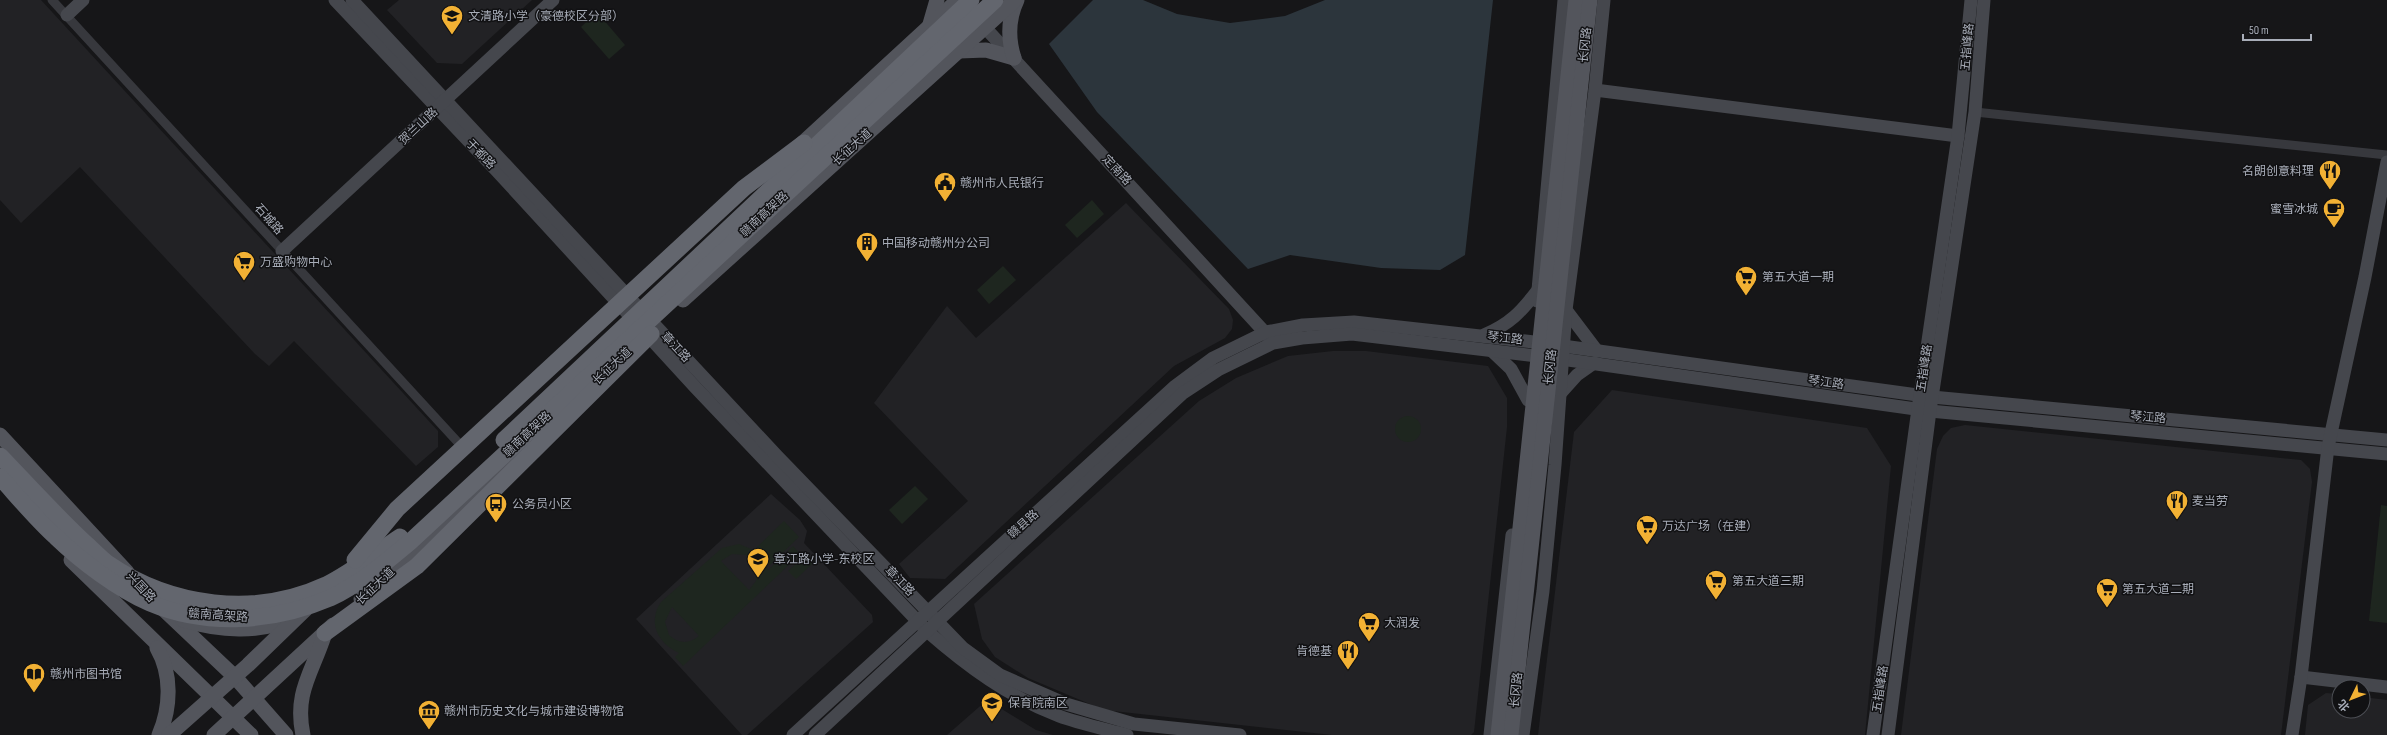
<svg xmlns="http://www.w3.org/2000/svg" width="2387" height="735" viewBox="0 0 2387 735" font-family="'Sofia Sans Condensed','Noto Sans SC',sans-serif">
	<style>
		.built { fill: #222225 }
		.green { fill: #1e261f; fill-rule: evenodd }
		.water { fill: #2c353c }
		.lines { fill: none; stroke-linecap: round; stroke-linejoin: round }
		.street { stroke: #37383d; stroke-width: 9 }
		.secondary { stroke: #45474d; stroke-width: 13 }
		.primary { stroke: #53555c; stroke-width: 15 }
		.highway-bridge { stroke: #63666e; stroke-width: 17 }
		.labels { text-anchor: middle; stroke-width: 3; stroke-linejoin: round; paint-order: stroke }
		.poi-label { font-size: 12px; fill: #a8adb8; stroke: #111113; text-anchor: start }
		.street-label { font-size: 12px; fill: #a8adb8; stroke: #111113 }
	</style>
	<rect width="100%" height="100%" fill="#161618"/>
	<!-- built -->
	<g class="built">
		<polygon points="0,0 41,0 438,431 438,447 416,466 294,341 269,366 255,354 80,167 21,223 0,200"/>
		<polygon points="399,0 532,0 462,64 437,63 387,10"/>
		<polygon points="1126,203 1229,309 1233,320 1232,329 1225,338 1174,366 945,579 910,578 899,564 968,501 874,403 947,306 976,338"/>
		<polygon points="1333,351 1366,351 1488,366 1507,398 1507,427 1474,732 1471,735 1332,735 1104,710 1028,678 995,657 982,639 974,604 1199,401 1236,378 1288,356"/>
		<polygon points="1612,390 1867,428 1891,466 1865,735 1538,735 1574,432"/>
		<polygon points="1965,425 2301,460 2310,469 2312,482 2281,735 1901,735 1937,449 1943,436 1951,428"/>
		<polygon points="771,494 800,520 807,531 804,543 872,615 873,622 747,735 742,735 636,619"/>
		<polygon points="2326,693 2339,694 2339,711 2363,711 2363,697 2387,700 2387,735 2305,735 2308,705"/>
		<polygon points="987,700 1036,730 1053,735 947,735"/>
	</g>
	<!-- green -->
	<g class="green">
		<polygon points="597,12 625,45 609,59 581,27"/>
		<polygon points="1092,200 1104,214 1077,238 1065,225"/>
		<polygon points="1003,266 1016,280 989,304 977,290"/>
		<circle cx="1408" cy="429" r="13"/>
		<polygon points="915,486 928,499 902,524 889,510"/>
		<polygon points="2381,505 2387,506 2387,623 2369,621"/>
		<path d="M784,521L799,537L770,565L761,556L768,570L793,546L800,554L683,666L675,657L679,653C658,643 647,623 661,602L722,548L739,544L756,551L755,549ZM732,554L746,555L755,566L756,581L749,590L721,561ZM672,607L699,636C689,644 679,644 669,635L665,622Z"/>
		<polygon points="807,554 814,562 796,579 788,571"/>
	</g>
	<!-- water -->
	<polygon class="water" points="1093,0 1143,0 1177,14 1230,23 1285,16 1325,0 1493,0 1465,255 1440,270 1381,268 1290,255 1248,269 1097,112 1049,44"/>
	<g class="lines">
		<!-- street -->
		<g class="street">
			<polyline points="52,0 465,450"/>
			<polyline points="1975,112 2387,155"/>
		</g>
		<!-- secondary -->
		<g class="secondary">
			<path d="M335,0L496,170L696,388L927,631C967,666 1009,697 1059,716C1081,724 1105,729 1127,735"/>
			<polyline points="352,0 777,456 963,648 1000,675 1066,704 1134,724 1240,735"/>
			<polyline points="67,15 83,0"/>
			<polyline points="979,21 1270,338"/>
			<polyline points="1595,90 1958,136"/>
			<polyline points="282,251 553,0"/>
			<polyline points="1537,301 1564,0"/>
			<polyline points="1566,310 1597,351"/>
			<path d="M1484,335C1510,324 1521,312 1538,290"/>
			<polyline points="1492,351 1511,369 1528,400"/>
			<polyline points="1559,395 1577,375 1594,363"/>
			<polyline points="2301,677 2387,687"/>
			<polyline points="793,735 1174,387 1213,358 1266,332 1303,325 1354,322 1534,342 1932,397 2387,440"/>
			<polyline points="815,735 1183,393 1218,370 1273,343 1302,338 1352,334 1561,359 1930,411 2387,454"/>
			<polyline points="1490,735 1512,535"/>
			<polyline points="1523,735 1543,591 1555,465 1566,310 1595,90 1604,0"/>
			<polyline points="1873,735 1918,409 1958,136 1971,0"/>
			<polyline points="1888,735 1930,411 1975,112 1984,0"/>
			<polyline points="2292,735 2301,677 2328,447 2365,277 2387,162"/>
		</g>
		<!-- primary -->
		<g class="primary">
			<polyline points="930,24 937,0"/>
			<polyline points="959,51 986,50 1014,58"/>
			<path d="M1014,58C1008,39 1008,19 1017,0"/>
			<polyline points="795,150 958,0"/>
			<polyline points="683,300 1015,0"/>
			<polyline points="0,435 127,572"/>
			<polyline points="71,560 251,735"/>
			<polyline points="361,599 525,447"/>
			<polyline points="159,605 235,677 286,735"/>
			<path d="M183,620C217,630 261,635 294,617"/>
			<path d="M157,648C172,674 171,707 159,735"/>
			<polyline points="169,735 248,665 311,604"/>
			<polyline points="214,735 333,625"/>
			<path d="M303,735C294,693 312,673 324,636"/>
			<polyline points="1498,735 1576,0"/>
			<polyline points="1511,735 1590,0"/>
		</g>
		<!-- highway-bridge -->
		<g class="highway-bridge">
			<polyline points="504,440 971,0"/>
			<path d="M0,456C28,485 55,515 85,543C92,549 99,557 107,563C171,607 255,618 326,585C352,572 376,553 400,537"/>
			<path d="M0,477C18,497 36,519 56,537C81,561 118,589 150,603C207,627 274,622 330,598C360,584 386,562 411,541L995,0"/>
			<polyline points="355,560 397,509 744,188 804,143"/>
			<polyline points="325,633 417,566 651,334"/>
		</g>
	</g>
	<!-- icons -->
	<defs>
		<g id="school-pin" transform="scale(1.15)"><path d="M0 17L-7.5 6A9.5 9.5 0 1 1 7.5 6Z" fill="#f2b134" stroke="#111113"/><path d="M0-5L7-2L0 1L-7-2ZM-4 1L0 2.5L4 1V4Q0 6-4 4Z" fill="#111"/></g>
		<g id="restaurant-pin" transform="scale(1.15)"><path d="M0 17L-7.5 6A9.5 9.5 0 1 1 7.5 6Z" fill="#f2b134" stroke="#111113"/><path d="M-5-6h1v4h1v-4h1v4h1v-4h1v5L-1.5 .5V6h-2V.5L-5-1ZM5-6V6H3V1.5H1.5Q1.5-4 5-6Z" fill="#111"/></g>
		<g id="civic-pin" transform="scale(1.15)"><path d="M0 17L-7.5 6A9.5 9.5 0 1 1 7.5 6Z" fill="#f2b134" stroke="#111113"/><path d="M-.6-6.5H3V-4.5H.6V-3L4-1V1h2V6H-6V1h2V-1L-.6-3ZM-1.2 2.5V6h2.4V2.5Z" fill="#111"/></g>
		<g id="cafe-pin" transform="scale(1.15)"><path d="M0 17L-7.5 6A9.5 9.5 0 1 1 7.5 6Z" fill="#f2b134" stroke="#111113"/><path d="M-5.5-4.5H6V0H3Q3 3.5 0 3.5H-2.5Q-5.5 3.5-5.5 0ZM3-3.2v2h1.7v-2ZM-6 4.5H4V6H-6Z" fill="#111"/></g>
		<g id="building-pin" transform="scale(1.15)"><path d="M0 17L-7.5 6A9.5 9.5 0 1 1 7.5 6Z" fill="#f2b134" stroke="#111113"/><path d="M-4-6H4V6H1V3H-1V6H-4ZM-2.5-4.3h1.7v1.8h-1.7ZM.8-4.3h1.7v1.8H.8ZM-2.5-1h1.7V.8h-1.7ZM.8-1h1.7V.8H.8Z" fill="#111"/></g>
		<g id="supermarket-pin" transform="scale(1.15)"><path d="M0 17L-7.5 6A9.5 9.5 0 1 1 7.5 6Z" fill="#f2b134" stroke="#111113"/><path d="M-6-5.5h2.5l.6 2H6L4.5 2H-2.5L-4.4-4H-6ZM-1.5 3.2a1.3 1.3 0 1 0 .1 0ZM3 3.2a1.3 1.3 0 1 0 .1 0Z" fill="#111"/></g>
		<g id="bus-pin" transform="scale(1.15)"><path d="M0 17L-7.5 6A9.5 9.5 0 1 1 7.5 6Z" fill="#f2b134" stroke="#111113"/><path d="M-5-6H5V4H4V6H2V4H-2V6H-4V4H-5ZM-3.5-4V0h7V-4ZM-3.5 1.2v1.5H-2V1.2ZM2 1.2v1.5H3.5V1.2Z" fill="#111"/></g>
		<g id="library-pin" transform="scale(1.15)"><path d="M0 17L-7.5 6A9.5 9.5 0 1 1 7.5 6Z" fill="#f2b134" stroke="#111113"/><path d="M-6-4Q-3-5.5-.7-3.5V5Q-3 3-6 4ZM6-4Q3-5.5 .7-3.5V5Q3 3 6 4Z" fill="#111"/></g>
		<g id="museum-pin" transform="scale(1.15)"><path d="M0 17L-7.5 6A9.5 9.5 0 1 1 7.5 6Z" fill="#f2b134" stroke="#111113"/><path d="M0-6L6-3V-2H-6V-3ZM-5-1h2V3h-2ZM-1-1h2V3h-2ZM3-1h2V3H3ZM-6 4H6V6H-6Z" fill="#111"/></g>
	</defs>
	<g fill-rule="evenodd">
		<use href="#school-pin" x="452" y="16"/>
		<use href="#restaurant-pin" x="2330" y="171"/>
		<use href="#civic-pin" x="945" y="183"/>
		<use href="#cafe-pin" x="2334" y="209"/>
		<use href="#building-pin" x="867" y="243"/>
		<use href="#supermarket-pin" x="244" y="262"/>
		<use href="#supermarket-pin" x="1746" y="277"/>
		<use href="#restaurant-pin" x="2177" y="501"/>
		<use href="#bus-pin" x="496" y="504"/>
		<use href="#supermarket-pin" x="1647" y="526"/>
		<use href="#school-pin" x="758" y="559"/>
		<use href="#supermarket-pin" x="1716" y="581"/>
		<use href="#supermarket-pin" x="2107" y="589"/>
		<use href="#supermarket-pin" x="1369" y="623"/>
		<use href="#restaurant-pin" x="1348" y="651"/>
		<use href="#library-pin" x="34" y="674"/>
		<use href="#school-pin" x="992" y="703"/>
		<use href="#museum-pin" x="429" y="711"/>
	</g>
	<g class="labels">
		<!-- poi labels -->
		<g class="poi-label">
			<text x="468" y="20">文清路小学（豪德校区分部）</text>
			<text x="2314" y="175" text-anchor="end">名朗创意料理</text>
			<text x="960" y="187">赣州市人民银行</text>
			<text x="2318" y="213" text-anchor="end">蜜雪冰城</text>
			<text x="882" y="247">中国移动赣州分公司</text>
			<text x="260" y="266">万盛购物中心</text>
			<text x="1762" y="281">第五大道一期</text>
			<text x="2192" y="505">麦当劳</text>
			<text x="512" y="508">公务员小区</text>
			<text x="1662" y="530">万达广场（在建）</text>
			<text x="774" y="563">章江路小学-东校区</text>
			<text x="1732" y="585">第五大道三期</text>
			<text x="2122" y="593">第五大道二期</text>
			<text x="1384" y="627">大润发</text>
			<text x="1332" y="655" text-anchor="end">肯德基</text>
			<text x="50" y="678">赣州市图书馆</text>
			<text x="1008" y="707">保育院南区</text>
			<text x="444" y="715">赣州市历史文化与城市建设博物馆</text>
		</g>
		<!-- street labels -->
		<g class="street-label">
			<text transform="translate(1585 45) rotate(-84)" y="4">长冈路</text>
			<text transform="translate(1967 47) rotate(-85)" y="4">五指峰路</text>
			<text transform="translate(418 126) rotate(-43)" y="4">贺兰山路</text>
			<text transform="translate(852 147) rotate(-42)" y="4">长征大道</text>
			<text transform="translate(481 154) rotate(46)" y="4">于都路</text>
			<text transform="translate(1117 170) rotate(47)" y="4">定南路</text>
			<text transform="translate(764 214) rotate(-43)" y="4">赣南高架路</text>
			<text transform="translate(269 219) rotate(48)" y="4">石城路</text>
			<text transform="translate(1505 338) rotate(6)" y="4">琴江路</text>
			<text transform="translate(676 347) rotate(47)" y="4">章江路</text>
			<text transform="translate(612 366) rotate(-43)" y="4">长征大道</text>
			<text transform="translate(1550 367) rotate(-84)" y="4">长冈路</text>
			<text transform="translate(1924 368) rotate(-82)" y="4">五指峰路</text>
			<text transform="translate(1826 382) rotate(8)" y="4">琴江路</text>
			<text transform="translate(2148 417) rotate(5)" y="4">琴江路</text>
			<text transform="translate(527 434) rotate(-43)" y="4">赣南高架路</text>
			<text transform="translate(1023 524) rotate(-42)" y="4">赣县路</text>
			<text transform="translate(900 581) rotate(46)" y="4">章江路</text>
			<text transform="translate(375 586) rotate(-43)" y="4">长征大道</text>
			<text transform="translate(141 587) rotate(47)" y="4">兴国路</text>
			<text transform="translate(218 615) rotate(4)" y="4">赣南高架路</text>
			<text transform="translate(1880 689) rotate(-82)" y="4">五指峰路</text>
			<text transform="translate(1516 690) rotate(-84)" y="4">长冈路</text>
		</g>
	</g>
	<!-- north arrow -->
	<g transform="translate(2351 699) rotate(227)"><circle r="19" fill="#111113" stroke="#4d4f55"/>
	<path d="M0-3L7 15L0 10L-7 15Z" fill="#f2b134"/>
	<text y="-6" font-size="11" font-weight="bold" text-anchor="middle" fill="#a8adb8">北</text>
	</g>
	<!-- scale -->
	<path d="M2243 34v6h68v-6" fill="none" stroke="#a8adb8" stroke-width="2"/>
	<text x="2249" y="34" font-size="12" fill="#a8adb8" stroke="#111113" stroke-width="3" paint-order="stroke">50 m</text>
</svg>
